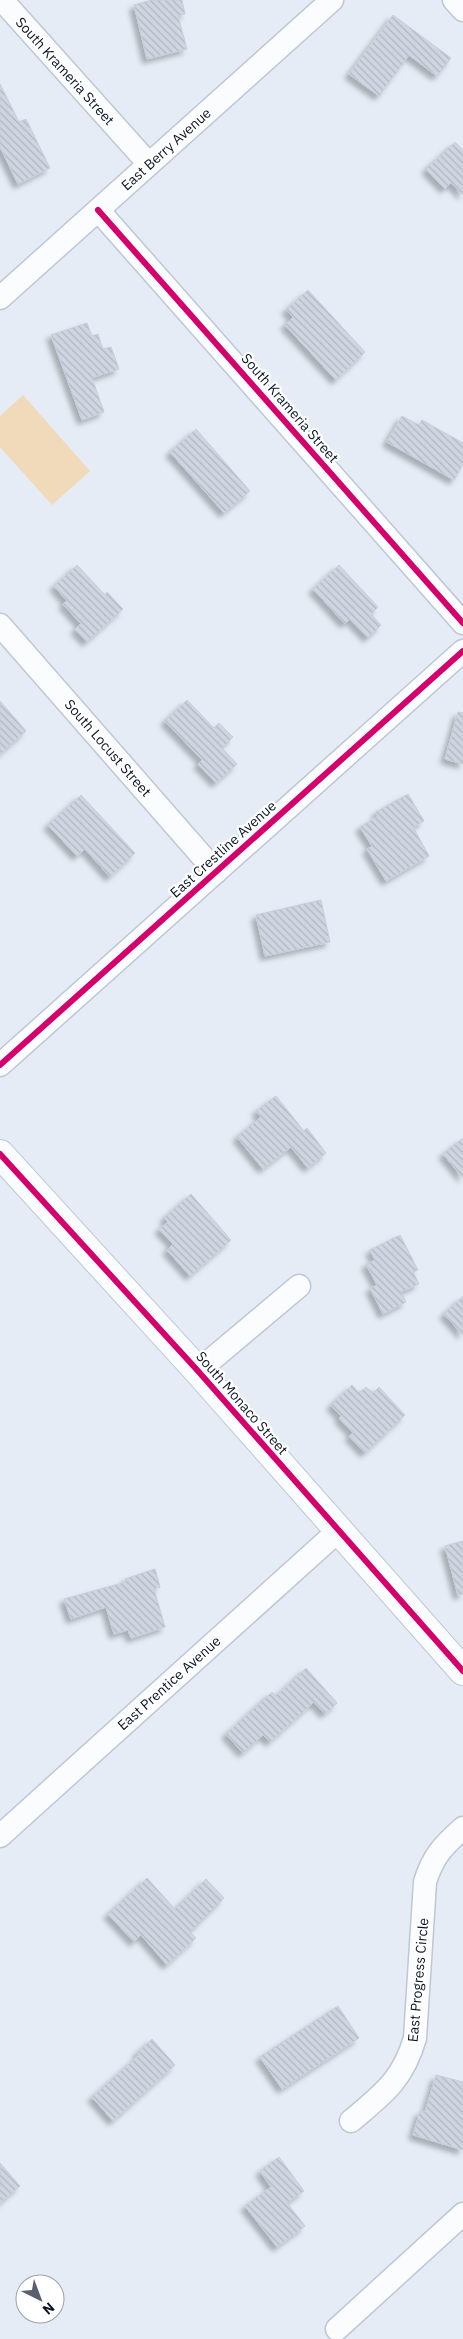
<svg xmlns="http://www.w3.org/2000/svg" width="463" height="2339" viewBox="0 0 463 2339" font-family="'IBM Plex Sans',sans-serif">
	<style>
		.pitch { fill: #f1dab9 }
		.building { fill: url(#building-back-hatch); stroke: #c8cdd9; filter: url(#shadow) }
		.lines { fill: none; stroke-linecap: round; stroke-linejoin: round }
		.minor-casing { stroke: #bec7d4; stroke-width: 25 }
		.tertiary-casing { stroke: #bec7d4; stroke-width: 30 }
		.minor { stroke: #fbfcfe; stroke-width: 22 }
		.tertiary { stroke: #fbfcfe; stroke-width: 28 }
		.cycleway-casing { stroke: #fff; stroke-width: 9 }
		.cycleway { stroke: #d6006c; stroke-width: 6 }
		.labels { text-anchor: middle; stroke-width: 4.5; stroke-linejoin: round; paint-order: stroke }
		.street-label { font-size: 14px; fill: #0a1523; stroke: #fff }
	</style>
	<defs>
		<pattern id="building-back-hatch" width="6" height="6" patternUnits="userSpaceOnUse" patternTransform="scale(1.25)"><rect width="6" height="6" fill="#d0d5e2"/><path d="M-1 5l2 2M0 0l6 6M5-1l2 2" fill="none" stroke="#b1b6c2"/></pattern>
		<filter id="shadow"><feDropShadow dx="-4.5" dy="4.5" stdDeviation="2.5" flood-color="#0004"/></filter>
	</defs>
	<rect width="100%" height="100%" fill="#e5ecf5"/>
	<!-- pitch -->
	<polygon class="pitch" points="23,395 90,471 52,505 0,447 0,416"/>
	<!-- building -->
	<g class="building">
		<polygon points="152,0 182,0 185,14 178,16 187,49 147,59 134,5"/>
		<polygon points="393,15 451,58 437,76 409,55 379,96 349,74"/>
		<polygon points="0,84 19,122 26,119 50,168 18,184 0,147"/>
		<polygon points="455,142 463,150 463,195 451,183 445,189 426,169"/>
		<polygon points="308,290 365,352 336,380 285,325 293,317 286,310"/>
		<polygon points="87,323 92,336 98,334 103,349 111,347 119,369 92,378 104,412 82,420 51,335"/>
		<polygon points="402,416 419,425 422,420 463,443 463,464 454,480 387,442"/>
		<polygon points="196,429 250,491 224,513 170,452"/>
		<polygon points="77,565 105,595 107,592 123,609 87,642 75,629 81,624 63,604 67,601 54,586"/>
		<polygon points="339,565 378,607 371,614 381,625 368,638 350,619 345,624 313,589"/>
		<polygon points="187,700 214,728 219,723 233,737 222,748 237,764 216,783 198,764 202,760 165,721"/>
		<polygon points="0,701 26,731 0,754"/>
		<polygon points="458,712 463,713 463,764 445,759"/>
		<polygon points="408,794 424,821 413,827 429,856 386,881 367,849 372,846 360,827 378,816 376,812"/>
		<polygon points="81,795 135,853 110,877 85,849 77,856 48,825"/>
		<polygon points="321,900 330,942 265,956 256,915"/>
		<polygon points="276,1096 304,1131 307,1128 326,1153 308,1168 291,1147 263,1169 237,1137 261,1117 256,1111"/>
		<polygon points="463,1138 463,1178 443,1154"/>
		<polygon points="191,1194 231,1240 190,1276 167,1250 173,1244 159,1229 168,1222 164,1218"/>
		<polygon points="400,1235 418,1270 413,1272 419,1284 401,1292 406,1302 383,1314 370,1288 377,1285 366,1264 375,1260 370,1250"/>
		<polygon points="463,1296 463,1335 444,1314"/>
		<polygon points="352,1385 359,1393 366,1387 373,1393 379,1387 405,1415 365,1453 349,1436 353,1433 339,1418 341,1416 331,1405"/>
		<polygon points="463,1541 463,1594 458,1595 445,1546"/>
		<polygon points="155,1569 160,1587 154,1589 165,1627 131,1638 128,1630 114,1634 106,1607 71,1619 64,1599 126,1582 125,1579"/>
		<polygon points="306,1668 337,1703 325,1714 314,1702 270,1742 263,1735 243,1753 226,1734 272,1692 276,1696"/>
		<polygon points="147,1878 175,1909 206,1879 224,1898 190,1932 196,1938 167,1965 141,1935 134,1942 108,1914"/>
		<polygon points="338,2006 359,2038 282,2089 260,2057"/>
		<polygon points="152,2039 175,2065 113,2121 92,2097 139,2055 137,2053"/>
		<polygon points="436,2075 463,2082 463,2150 413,2135 420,2111 425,2112"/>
		<polygon points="279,2157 304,2191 287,2203 305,2226 277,2247 245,2206 271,2187 260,2171"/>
		<polygon points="0,2163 20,2186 0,2203"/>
	</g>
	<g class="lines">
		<!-- minor casing -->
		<g class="minor-casing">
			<g id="minor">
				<polyline points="2,0 149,164"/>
				<polyline points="454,0 463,10"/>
				<polyline points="98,210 463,623"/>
				<polyline points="0,298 332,0"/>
				<polyline points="0,625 216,872"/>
				<polyline points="0,1065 463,651"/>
				<polyline points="198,1371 299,1286"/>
				<polyline points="0,1836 338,1531"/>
				<path d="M351,2121C383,2094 403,2080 415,2038L425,1882C433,1856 443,1846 463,1828"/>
				<polyline points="337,2329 463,2214"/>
			</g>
		</g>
		<!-- tertiary casing -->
		<g class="tertiary-casing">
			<polyline id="tertiary" points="0,1154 198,1371 463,1671"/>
		</g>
		<!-- minor -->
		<use href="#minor" class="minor"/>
		<!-- tertiary -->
		<use href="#tertiary" class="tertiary"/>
		<!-- cycleway casing -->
		<g class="cycleway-casing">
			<g id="cycleway">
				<polyline points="98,210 463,623"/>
				<polyline points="0,1065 463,651"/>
				<polyline points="0,1154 198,1371 463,1671"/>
			</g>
		</g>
		<!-- cycleway -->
		<use href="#cycleway" class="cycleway"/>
	</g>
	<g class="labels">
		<!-- street labels -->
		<g class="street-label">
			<text transform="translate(65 71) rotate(48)" y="5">South Krameria Street</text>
			<text transform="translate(166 149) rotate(-42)" y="5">East Berry Avenue</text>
			<text transform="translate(290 408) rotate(49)" y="5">South Krameria Street</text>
			<text transform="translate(108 748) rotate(49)" y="5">South Locust Street</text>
			<text transform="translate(223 849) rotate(-42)" y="5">East Crestline Avenue</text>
			<text transform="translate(242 1403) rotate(49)" y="5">South Monaco Street</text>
			<text transform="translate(169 1683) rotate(-42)" y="5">East Prentice Avenue</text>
			<text transform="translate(418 1980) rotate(-85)" y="5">East Progress Circle</text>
		</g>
	</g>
	<!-- north arrow -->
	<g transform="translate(40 2299) rotate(138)"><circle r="24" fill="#ffffff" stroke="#9da1a7"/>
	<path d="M0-4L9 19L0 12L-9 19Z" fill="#57606c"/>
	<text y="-8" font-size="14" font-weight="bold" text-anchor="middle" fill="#0a1523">N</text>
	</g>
</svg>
